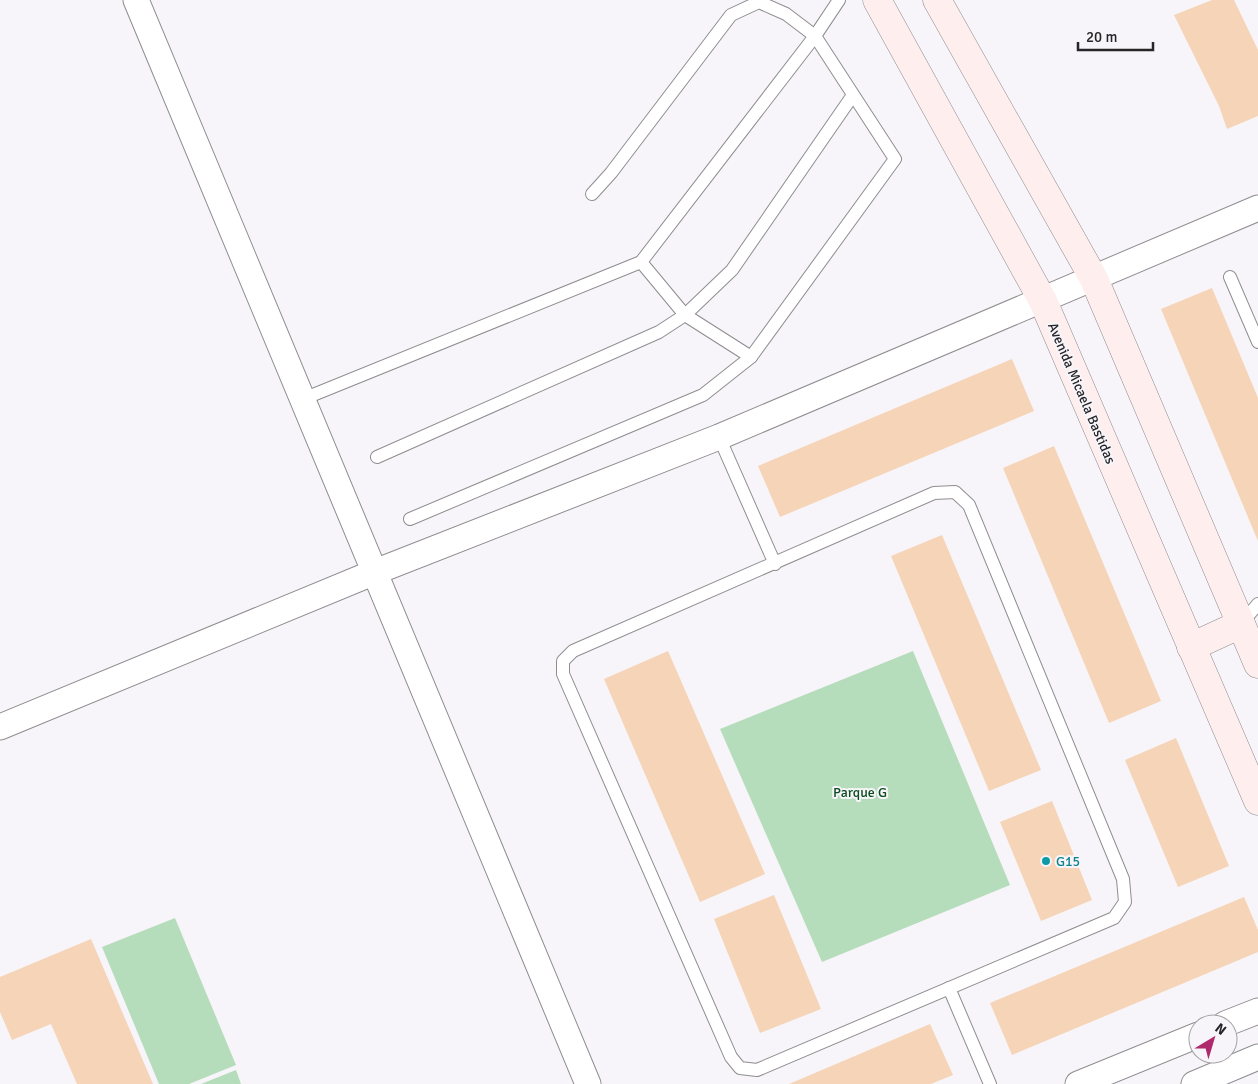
<svg xmlns="http://www.w3.org/2000/svg" width="1258" height="1084" viewBox="0 0 1258 1084" font-family="Signika,sans-serif">
	<style>
		.green { fill: #b6ddbb }
		.building { fill: #f6d4b7 }
		.lines { fill: none; stroke-linecap: round; stroke-linejoin: round }
		.lane-casing { stroke: #8f8d90; stroke-width: 14 }
		.street-casing { stroke: #8f8d90; stroke-width: 27 }
		.secondary-casing { stroke: #8f8d90; stroke-width: 29 }
		.lane { stroke: #fff; stroke-width: 12 }
		.street { stroke: #fff; stroke-width: 25 }
		.secondary { stroke: #feeeed; stroke-width: 28 }
		.culture-dot { fill: #0f9aa8; stroke: #f7f5f9; stroke-width: 2 }
		.labels { text-anchor: middle; stroke-width: 4; stroke-linejoin: round; paint-order: stroke }
		.street-label { font-size: 14px; fill: #262527; stroke: #f7f5f9 }
		.park-label { font-size: 14px; fill: #0a4c1f; stroke: #f7f5f9 }
		.culture-label { font-size: 14px; fill: #0d838f; stroke: #f7f5f9; text-anchor: start }
	</style>
	<rect width="100%" height="100%" fill="#f7f5f9"/>
	<!-- green -->
	<g class="green">
		<polygon points="913,651 1010,885 822,962 720,729"/>
		<polygon points="175,918 236,1065 189,1084 159,1084 102,947"/>
		<polygon points="236,1070 241,1084 201,1084"/>
	</g>
	<!-- building -->
	<g class="building">
		<polygon points="1212,0 1234,0 1258,50 1258,116 1227,129 1219,106 1174,15"/>
		<polygon points="1212,288 1258,398 1258,541 1161,309"/>
		<polygon points="1012,359 1034,411 780,517 758,466"/>
		<polygon points="1054,446 1161,701 1109,723 1003,468"/>
		<polygon points="942,535 1041,770 989,791 891,556"/>
		<polygon points="668,651 765,874 700,902 604,679"/>
		<polygon points="1176,738 1229,866 1178,887 1125,760"/>
		<polygon points="1052,801 1092,900 1041,921 1000,822"/>
		<polygon points="774,895 821,1009 760,1033 714,919"/>
		<polygon points="1244,897 1258,930 1258,952 1012,1055 990,1003"/>
		<polygon points="91,939 153,1084 77,1084 51,1024 12,1040 0,1012 0,977"/>
		<polygon points="930,1024 953,1075 931,1084 789,1084"/>
	</g>
	<g class="lines">
		<!-- lane casing -->
		<g class="lane-casing">
			<g id="lane">
				<polyline points="641,262 685,315 751,357"/>
				<polyline points="1230,277 1258,342"/>
				<polyline points="303,399 641,262 815,36 839,0"/>
				<polyline points="719,437 775,564"/>
				<polyline points="377,457 659,332 685,315 732,270 853,95"/>
				<polygon points="955,492 969,505 1123,879 1125,902 1114,918 757,1070 740,1068 731,1057 563,674 563,661 573,651 934,493"/>
				<polyline points="410,519 703,395 751,357 895,159 815,36 786,14 759,2 731,15 611,173 592,194"/>
				<polyline points="1241,624 1258,604"/>
				<polyline points="949,988 990,1084"/>
			</g>
		</g>
		<!-- street casing -->
		<g class="street-casing">
			<g id="street">
				<polyline points="136,0 588,1084"/>
				<polyline points="0,727 375,572 719,437 1258,208"/>
				<polyline points="1225,1024 1258,1011"/>
				<polyline points="1078,1084 1198,1035"/>
				<polyline points="1194,1084 1258,1057"/>
			</g>
		</g>
		<!-- secondary casing -->
		<g class="secondary-casing">
			<g id="secondary">
				<polyline points="877,0 1043,301 1258,801"/>
				<polyline points="937,0 1094,279 1258,664"/>
				<polyline points="1191,647 1241,624"/>
			</g>
		</g>
		<!-- lane -->
		<use href="#lane" class="lane"/>
		<!-- street -->
		<use href="#street" class="street"/>
		<!-- secondary -->
		<use href="#secondary" class="secondary"/>
	</g>
	<!-- markers -->
	<circle class="culture-dot" cx="1046" cy="861" r="5"/>
	<g class="labels">
		<!-- street labels -->
		<g class="street-label">
			<text transform="translate(1082 393) rotate(67)" y="5">Avenida Micaela Bastidas</text>
		</g>
		<!-- park labels -->
		<g class="park-label">
			<text x="860" y="797">Parque G</text>
		</g>
		<!-- culture labels -->
		<g class="culture-label">
			<text x="1056" y="866">G15</text>
		</g>
	</g>
	<!-- north arrow -->
	<g transform="translate(1213 1039) rotate(38)"><circle r="24" fill="#f7f5f9" stroke="#a3a2a5"/>
	<path d="M0-4L9 19L0 12L-9 19Z" fill="#af296d"/>
	<text y="-8" font-size="14" font-weight="bold" text-anchor="middle" fill="#262527">N</text>
	</g>
	<!-- scale -->
	<path d="M1078 42v8h75v-8" fill="none" stroke="#262527" stroke-width="2.5"/>
	<text x="1086" y="42" font-size="15" fill="#262527" stroke="#f7f5f9" stroke-width="4" paint-order="stroke">20 m</text>
</svg>
